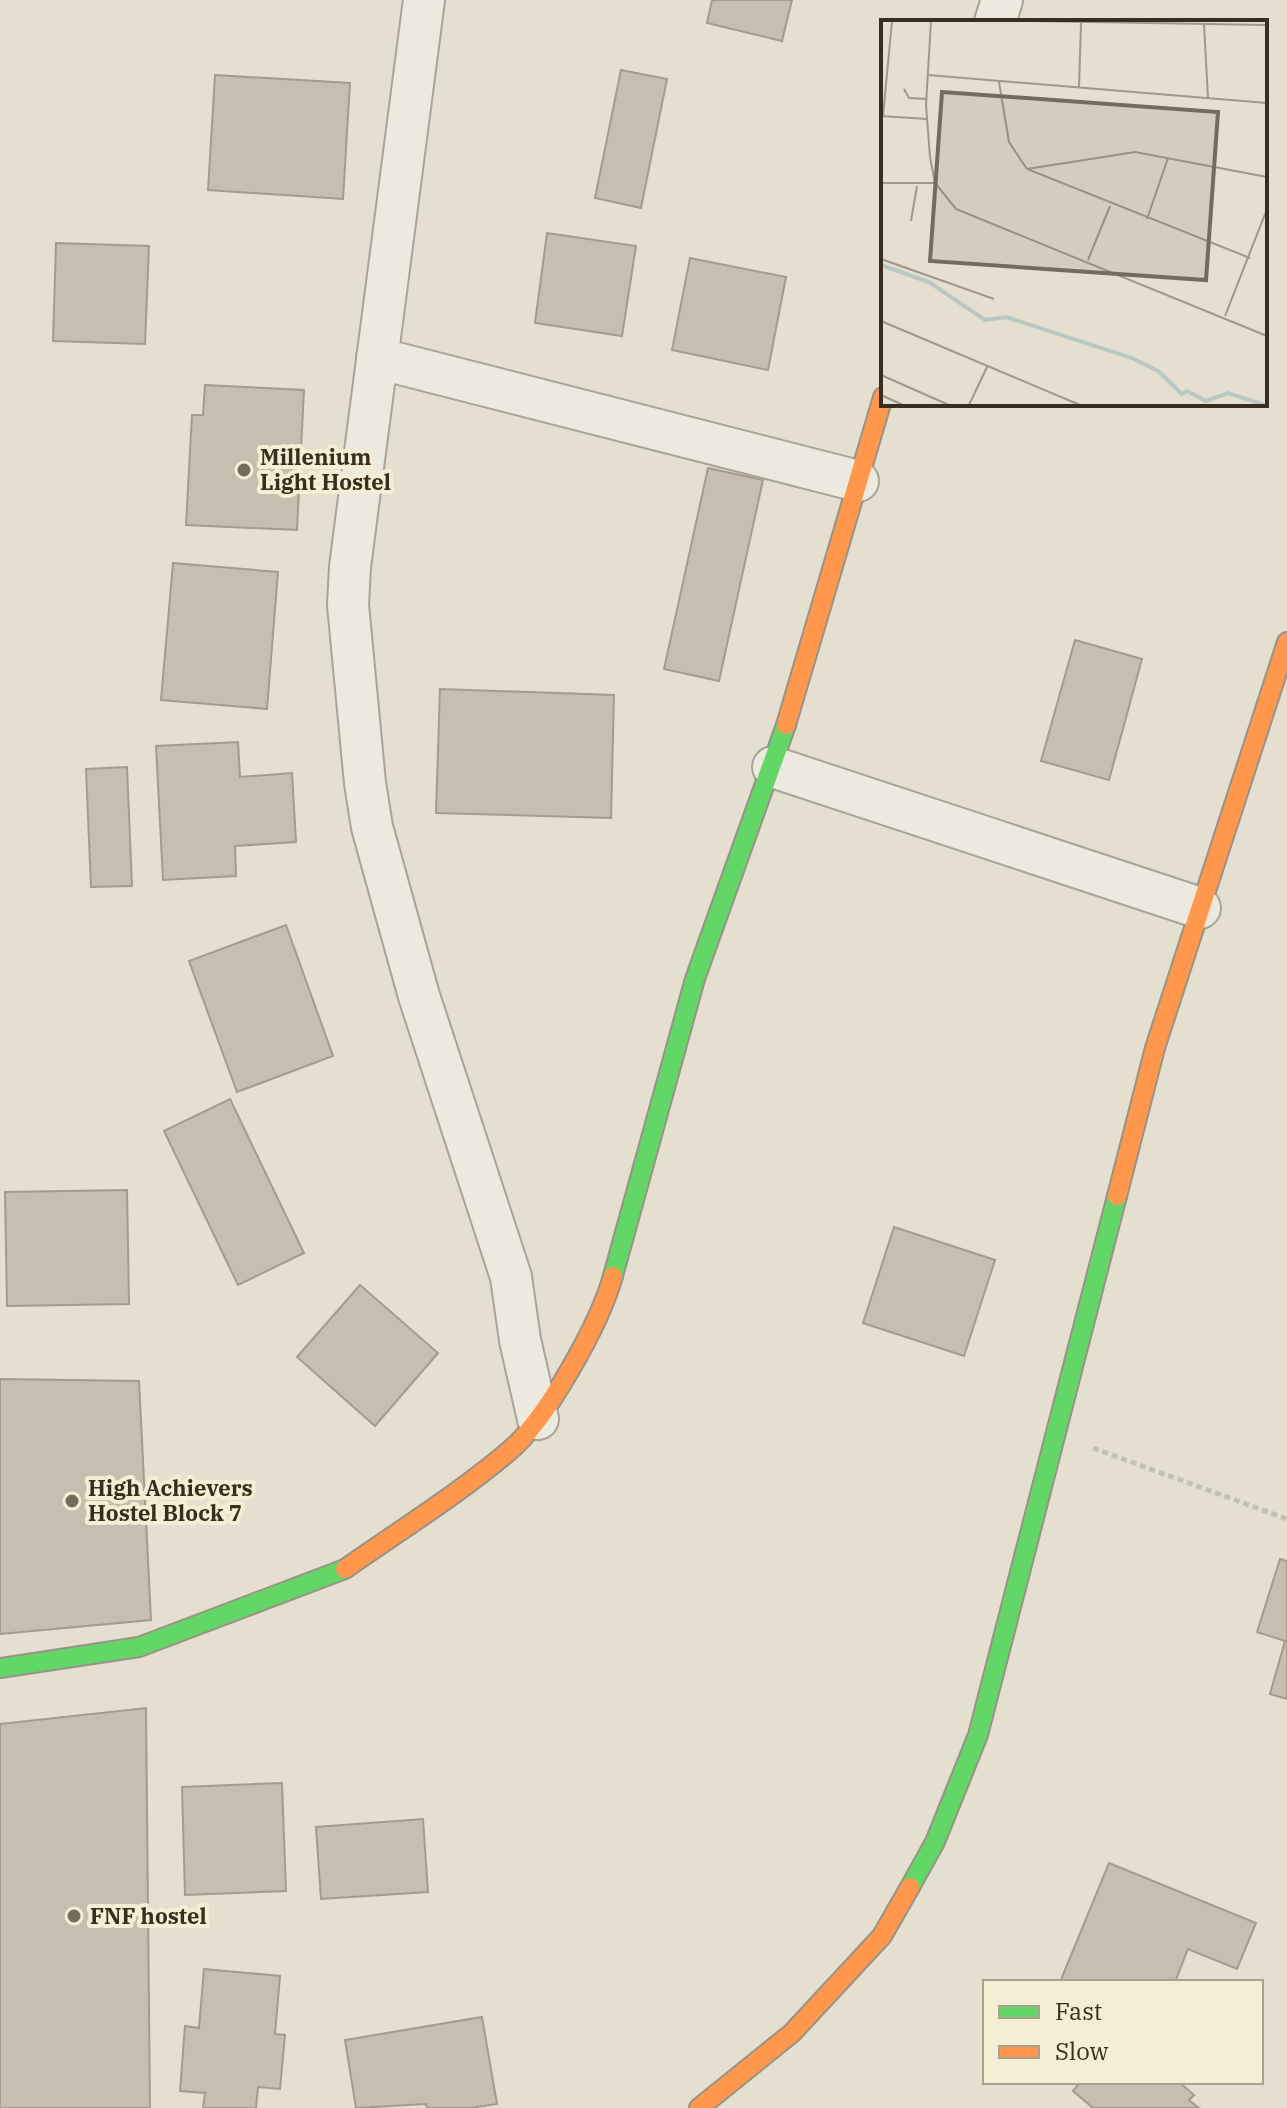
<svg xmlns="http://www.w3.org/2000/svg" width="1287" height="2108" viewBox="0 0 1287 2108" font-family="'IBM Plex Serif',serif">
	<style>
		.building { fill: #c8beaf; stroke: #a49b8d; stroke-width: 2 }
		.lines { fill: none; stroke-linecap: round; stroke-linejoin: round }
		.street-casing { stroke: #a9a497; stroke-width: 44 }
		.fast-casing { stroke: #999387; stroke-width: 22 }
		.slow-casing { stroke: #999387; stroke-width: 22 }
		.path { stroke: #c5c0b6; stroke-width: 5; stroke-dasharray: 6 4; stroke-linecap: butt }
		.street { stroke: #ece9df; stroke-width: 40 }
		.fast { stroke: #63d668; stroke-width: 18 }
		.slow { stroke: #ff974d; stroke-width: 18 }
		.poi-dot { fill: #746b5c; stroke: #f4eed4; stroke-width: 3 }
		.labels { text-anchor: middle; stroke-width: 8; stroke-linejoin: round; paint-order: stroke }
		.poi-label { font-size: 22px; font-weight: bold; fill: #382d1f; stroke: #f4eed4; text-anchor: start }
		.inset-river { fill: none; stroke: #b9c9c1; stroke-width: 4 }
		.inset-road { fill: none; stroke: #9f9888; stroke-width: 2 }
		.view { fill: #746b5c; fill-opacity: 0.15; stroke: #746b5c; stroke-width: 4 }
		.inset-edge { fill: none; stroke: #382d1f; stroke-width: 4 }
	</style>
	<rect width="100%" height="100%" fill="#e4dfce"/>
	<!-- building -->
	<g class="building">
		<polygon points="712,0 792,0 782,41 707,23"/>
		<polygon points="621,70 667,79 641,208 595,198"/>
		<polygon points="215,75 350,83 343,199 208,190"/>
		<polygon points="547,233 636,246 622,336 535,323"/>
		<polygon points="56,243 149,246 145,344 53,341"/>
		<polygon points="690,258 786,277 768,370 672,350"/>
		<polygon points="205,385 304,390 297,530 186,525 192,415 203,415"/>
		<polygon points="708,468 763,480 719,681 664,669"/>
		<polygon points="173,563 278,572 267,709 161,700"/>
		<polygon points="1075,640 1142,659 1109,780 1041,761"/>
		<polygon points="440,689 614,695 611,818 436,813"/>
		<polygon points="238,742 240,777 292,773 296,842 235,846 236,876 163,880 156,746"/>
		<polygon points="127,767 132,886 91,887 86,769"/>
		<polygon points="286,925 333,1056 237,1092 189,961"/>
		<polygon points="230,1099 304,1253 238,1285 164,1131"/>
		<polygon points="127,1190 129,1304 7,1306 5,1192"/>
		<polygon points="894,1227 995,1260 964,1356 863,1323"/>
		<polygon points="360,1285 438,1353 375,1426 297,1357"/>
		<polygon points="0,1379 139,1381 151,1620 0,1634"/>
		<polygon points="1280,1559 1287,1561 1287,1699 1270,1694 1285,1641 1257,1632"/>
		<polygon points="146,1708 150,2108 0,2108 0,1724"/>
		<polygon points="282,1783 286,1891 185,1895 182,1787"/>
		<polygon points="423,1819 428,1892 321,1899 316,1827"/>
		<polygon points="1109,1863 1256,1923 1237,1969 1188,1949 1175,1982 1060,1982"/>
		<polygon points="204,1969 280,1976 275,2034 285,2035 280,2089 258,2087 256,2108 203,2108 205,2093 180,2091 185,2026 199,2028"/>
		<polygon points="482,2017 497,2104 470,2108 427,2108 426,2104 356,2108 345,2040"/>
		<polygon points="1080,2082 1179,2082 1194,2095 1189,2100 1199,2108 1093,2108 1073,2091"/>
	</g>
	<g class="lines">
		<!-- street casing -->
		<g class="street-casing">
			<g id="street">
				<polyline points="424,0 350,567 348,605 365,783 372,827 419,996 511,1277 520,1340 538,1419"/>
				<polyline points="995,22 1002,0"/>
				<polyline points="377,358 858,481"/>
				<polyline points="773,767 1200,908"/>
			</g>
		</g>
		<!-- fast casing -->
		<g class="fast-casing">
			<g id="fast">
				<polyline points="613,1276 695,979 786,725"/>
				<polyline points="0,1668 139,1647 345,1569"/>
				<polyline points="910,1887 935,1842 978,1735 1117,1196"/>
			</g>
		</g>
		<!-- slow casing -->
		<g class="slow-casing">
			<g id="slow">
				<polyline points="786,725 883,397"/>
				<polyline points="1117,1196 1155,1048 1287,642"/>
				<path d="M345,1569C399,1531 457,1495 508,1452C546,1421 600,1323 613,1276"/>
				<polyline points="699,2108 792,2033 882,1936 910,1887"/>
			</g>
		</g>
		<!-- path -->
		<polyline class="path" points="1093,1448 1287,1519"/>
		<!-- street -->
		<use href="#street" class="street"/>
		<!-- fast -->
		<use href="#fast" class="fast"/>
		<!-- slow -->
		<use href="#slow" class="slow"/>
	</g>
	<!-- markers -->
	<g class="poi-dot">
		<circle cx="244" cy="470" r="8"/>
		<circle cx="72" cy="1501" r="8"/>
		<circle cx="74" cy="1916" r="8"/>
	</g>
	<g class="labels">
		<!-- poi labels -->
		<g class="poi-label">
			<text x="260" y="465">Millenium<tspan x="260" dy="25">Light Hostel</tspan></text>
			<text x="88" y="1496">High Achievers<tspan x="88" dy="25">Hostel Block 7</tspan></text>
			<text x="90" y="1924">FNF hostel</text>
		</g>
	</g>
	<!-- overview -->
	<g transform="translate(881 20)">
		<rect width="386" height="386" fill="#e4dfce"/>
		<path class="inset-river" d="M0,245L48,262L104,300L125,297L251,338L277,351L301,374L306,371L325,381L347,373L384,385"/>
		<path class="inset-road" d="M50,1L45,85L49,137L54,163L75,189L386,316M149,1L386,5M323,4L327,78M47,55L386,83M118,62L128,122L146,149L369,238M198,67L200,3M23,69L28,78L46,79M0,96L46,99M2,96L11,1M146,149L254,132L386,157M0,163H54M266,199L287,138M30,201L36,166M0,239L113,279M207,240L229,186M344,296L386,189M0,301L199,385M0,355L68,385M0,375L22,385M88,385L107,345"/>
		<path class="view" d="M61,72L337,92L325,260L49,241Z"/>
		<rect width="386" height="386" class="inset-edge"/>
	</g>
	<!-- legend -->
	<rect x="983" y="1980" width="280" height="104" fill="#f4eed4" stroke="#a9a18c" stroke-width="2"/>
	<rect x="999" y="2006" width="40" height="12" fill="#63d668" stroke="#a9a18c" stroke-width="2"/>
	<text x="1055" y="2020" font-size="24" fill="#382d1f">Fast</text>
	<rect x="999" y="2046" width="40" height="12" fill="#ff974d" stroke="#a9a18c" stroke-width="2"/>
	<text x="1055" y="2060" font-size="24" fill="#382d1f">Slow</text>
</svg>
